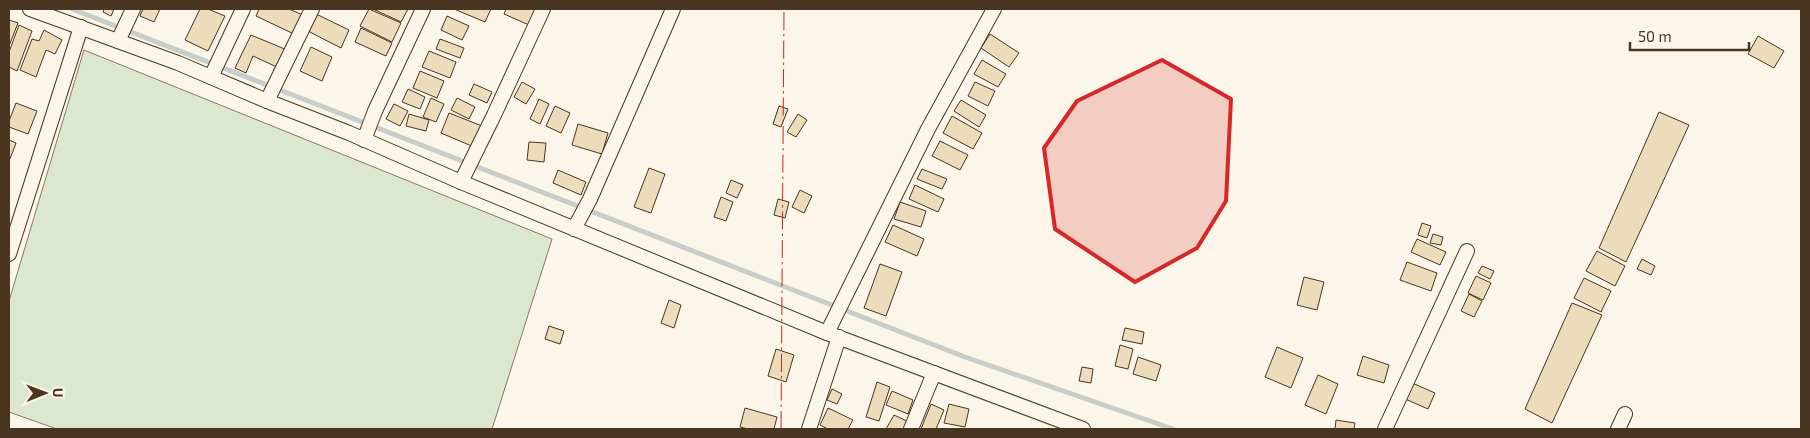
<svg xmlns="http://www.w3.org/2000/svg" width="1810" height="438" viewBox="0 0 1810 438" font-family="'Exo 2',sans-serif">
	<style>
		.green { fill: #dce7d0; stroke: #887966 }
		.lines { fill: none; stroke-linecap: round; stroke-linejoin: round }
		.stream { stroke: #c9cecd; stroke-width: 5 }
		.building { fill: #ecdcbc; stroke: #4a3520 }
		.minor-casing { stroke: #4a3520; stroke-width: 16 }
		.minor { stroke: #fbf6e9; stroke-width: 14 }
		.power { stroke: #c62828; stroke-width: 1; stroke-dasharray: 18 4 2.5 4; stroke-linecap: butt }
		.marked { fill: #d62828; fill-opacity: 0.2; stroke: #d62828; stroke-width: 4; stroke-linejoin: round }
	</style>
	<rect width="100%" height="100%" fill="#fbf6e9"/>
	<!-- green -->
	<polygon class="green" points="84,50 552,239 492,429 57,429 9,412 9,301"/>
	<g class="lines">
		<!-- stream -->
		<polyline class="stream" points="72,9 965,357 1173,429"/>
	</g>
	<!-- building -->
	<g class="building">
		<polygon points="104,9 114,9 111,16 103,12"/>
		<polygon points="143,9 160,9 154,22 140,16"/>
		<polygon points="200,9 208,9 225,16 208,51 185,40"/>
		<polygon points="259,9 289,9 305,16 296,35 256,16"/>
		<polygon points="369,9 401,23 392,42 360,26"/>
		<polygon points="373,9 408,9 401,22"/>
		<polygon points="454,9 491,9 485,22"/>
		<polygon points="506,9 537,9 529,25 504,14"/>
		<polygon points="314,13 349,30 341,48 306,30"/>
		<polygon points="447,16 469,26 462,40 441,30"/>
		<polygon points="9,20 18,23 9,46"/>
		<polygon points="19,25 32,31 17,71 9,67 9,52"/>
		<polygon points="361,28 392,43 386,56 355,42"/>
		<polygon points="44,30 62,40 55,54 46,50 36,77 20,70 32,39 39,41"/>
		<polygon points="990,34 1019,53 1009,67 981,48"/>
		<polygon points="251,35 287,50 279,68 253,56 246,73 235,68"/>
		<polygon points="1758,36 1784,51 1774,68 1748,54"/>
		<polygon points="440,39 464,48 460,58 436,49"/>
		<polygon points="311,47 332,57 322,81 300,71"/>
		<polygon points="429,51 456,62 450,78 422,67"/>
		<polygon points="982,60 1006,74 998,87 974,74"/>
		<polygon points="420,71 444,81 437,98 413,88"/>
		<polygon points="522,82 535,89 526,104 514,97"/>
		<polygon points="975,82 995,91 988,106 968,96"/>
		<polygon points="474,84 492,92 487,103 469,95"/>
		<polygon points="408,89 425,97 420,109 402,102"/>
		<polygon points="431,98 444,104 436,122 423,117"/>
		<polygon points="457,98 475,107 469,119 451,110"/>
		<polygon points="539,99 549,104 540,124 530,119"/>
		<polygon points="961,100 986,115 979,127 954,111"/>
		<polygon points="16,103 37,111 28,134 9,127 9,121"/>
		<polygon points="394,104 408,111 400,126 386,119"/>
		<polygon points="555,106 570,113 561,133 546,126"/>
		<polygon points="779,106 788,109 781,127 773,124"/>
		<polygon points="1659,112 1689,125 1626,262 1599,248"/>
		<polygon points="449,113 482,126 474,147 441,133"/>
		<polygon points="409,114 429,120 426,131 406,126"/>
		<polygon points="798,114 807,120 796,137 787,132"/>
		<polygon points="952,116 982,133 973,149 943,133"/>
		<polygon points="578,124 608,133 602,154 572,145"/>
		<polygon points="9,140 16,143 10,159 9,159"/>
		<polygon points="940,141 968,155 960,170 932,156"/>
		<polygon points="529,142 546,143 544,162 527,160"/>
		<polygon points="649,168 665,174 651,213 634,207"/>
		<polygon points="922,169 947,179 942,189 917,179"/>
		<polygon points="558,170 586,182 581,195 553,183"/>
		<polygon points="731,180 743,185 737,198 726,193"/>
		<polygon points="915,185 944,199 938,212 909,199"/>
		<polygon points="800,190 812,196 804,213 792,207"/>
		<polygon points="721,197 733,202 726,221 714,217"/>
		<polygon points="778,199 789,202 785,218 774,215"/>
		<polygon points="900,202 926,211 921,227 894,219"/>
		<polygon points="1422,223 1431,226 1427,238 1418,235"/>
		<polygon points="893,225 924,239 917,256 885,242"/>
		<polygon points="1433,234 1443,237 1441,245 1430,243"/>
		<polygon points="1417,239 1446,252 1440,265 1411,252"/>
		<polygon points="1597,251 1625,266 1615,286 1586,271"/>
		<polygon points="1642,259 1655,266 1651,275 1637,269"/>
		<polygon points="1407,262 1437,273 1431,291 1400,280"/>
		<polygon points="880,264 902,272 886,316 864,308"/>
		<polygon points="1482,266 1494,271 1490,279 1478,273"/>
		<polygon points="1476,276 1491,283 1483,300 1468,293"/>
		<polygon points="1304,277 1324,282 1317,310 1297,305"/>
		<polygon points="1584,278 1611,291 1601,312 1574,298"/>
		<polygon points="1469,294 1482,301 1474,317 1461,311"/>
		<polygon points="669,300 681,305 674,328 661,323"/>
		<polygon points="1572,303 1602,315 1552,423 1525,409"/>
		<polygon points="549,326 564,331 560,344 545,339"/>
		<polygon points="1125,328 1144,332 1142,344 1122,340"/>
		<polygon points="1120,345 1133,349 1128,369 1115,366"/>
		<polygon points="1277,347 1303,358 1291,388 1265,377"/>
		<polygon points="776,349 794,355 786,382 768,376"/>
		<polygon points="1363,356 1389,365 1384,383 1357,375"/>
		<polygon points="1138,357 1161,365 1156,381 1133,374"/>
		<polygon points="1082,367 1093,369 1091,383 1079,381"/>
		<polygon points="1318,375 1338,384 1326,414 1305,405"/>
		<polygon points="877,382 890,387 879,421 866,417"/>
		<polygon points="1410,382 1435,393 1428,409 1403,398"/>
		<polygon points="832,389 842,394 837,404 827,400"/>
		<polygon points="892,391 913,400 908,414 886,405"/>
		<polygon points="931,404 944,410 936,429 921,429"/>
		<polygon points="949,404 969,409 965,427 944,423"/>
		<polygon points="745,408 777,417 774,429 748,429 740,427"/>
		<polygon points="828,408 853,420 848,429 828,429 820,425"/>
		<polygon points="894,415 909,422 905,429 886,429"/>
		<polygon points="1336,420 1355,423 1354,429 1335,429"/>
	</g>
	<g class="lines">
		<!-- minor casing -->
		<g class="minor-casing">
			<g id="minor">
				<polyline points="30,9 178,63 267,101 349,133 461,182 827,333 1083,429"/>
				<polyline points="118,41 133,9"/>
				<polyline points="211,77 243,9"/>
				<polyline points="267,101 312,9"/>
				<polyline points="364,140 375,111 423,9"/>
				<polyline points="461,182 494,115 543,9"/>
				<polyline points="574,229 590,199 673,9"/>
				<polyline points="9,254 81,27"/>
				<polyline points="827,333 928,129 994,9"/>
				<polyline points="809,429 839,337"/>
				<polyline points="911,429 934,373"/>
				<polyline points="1385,429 1467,251"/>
				<polyline points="1618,429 1625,414"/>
			</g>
		</g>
		<!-- minor -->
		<use href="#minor" class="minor"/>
		<!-- power -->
		<polyline class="power" points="781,429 784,9"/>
	</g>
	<!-- marked area -->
	<path class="marked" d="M1162,60L1231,99L1226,201L1197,248L1135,282L1055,229L1044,148L1077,101Z"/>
	<!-- border -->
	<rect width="1810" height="438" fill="none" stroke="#4a3520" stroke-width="20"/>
	<!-- north arrow -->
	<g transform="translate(45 393) rotate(89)" stroke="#fbf6e9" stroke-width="4" paint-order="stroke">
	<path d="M0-4L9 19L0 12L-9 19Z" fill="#4a3520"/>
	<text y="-8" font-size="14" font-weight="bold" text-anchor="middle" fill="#4a3520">U</text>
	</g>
	<!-- scale -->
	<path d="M1630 42v8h119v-8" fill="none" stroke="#4a3520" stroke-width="2.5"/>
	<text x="1638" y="42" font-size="15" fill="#4a3520" stroke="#fbf6e9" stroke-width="4" paint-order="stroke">50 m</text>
</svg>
